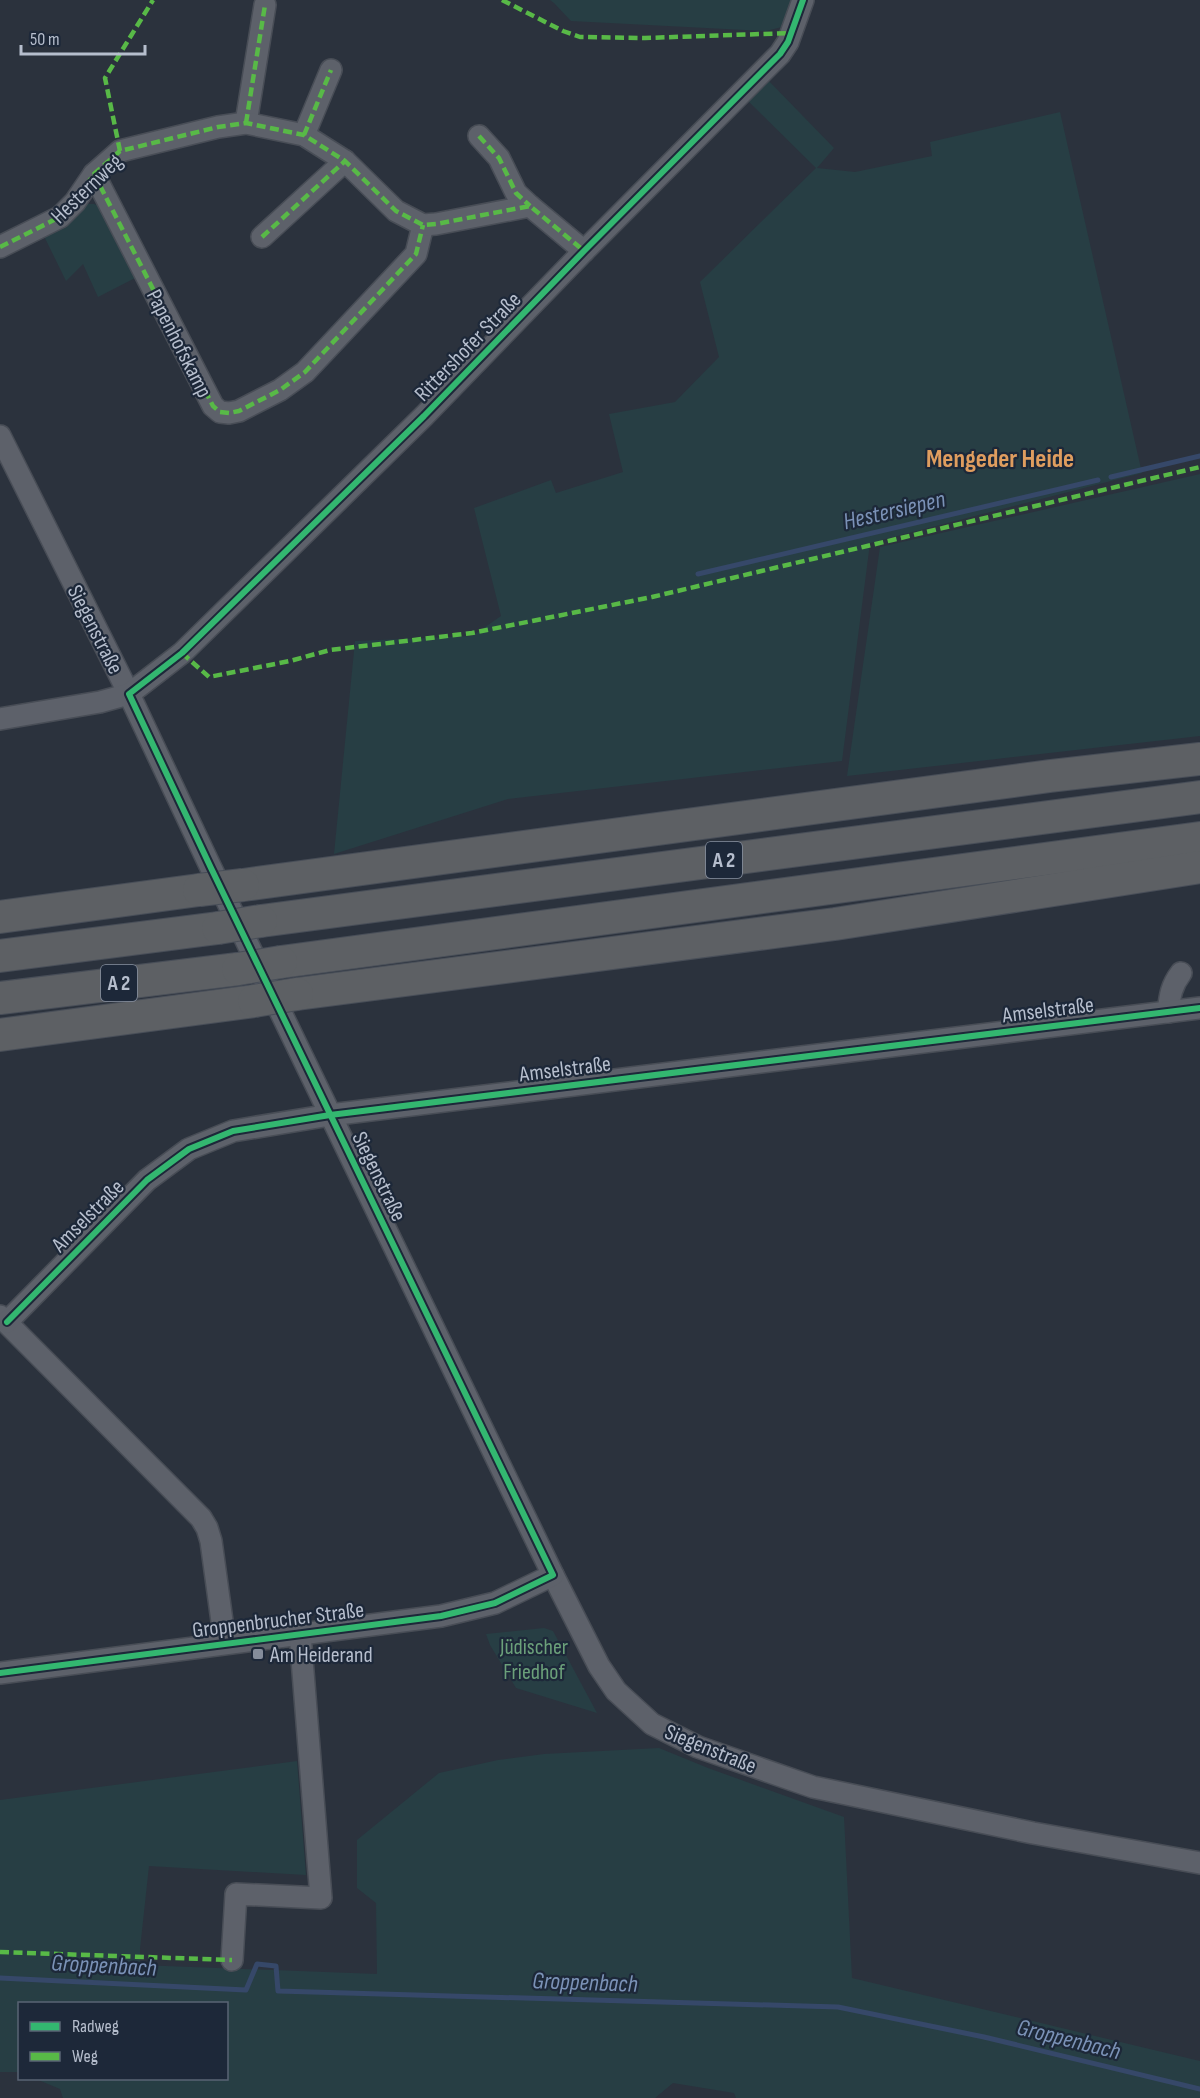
<svg xmlns="http://www.w3.org/2000/svg" width="1200" height="2098" viewBox="0 0 1200 2098" font-family="'Sofia Sans Condensed',sans-serif">
	<style>
		.green { fill: #273e44 }
		.lines { fill: none; stroke-linecap: round; stroke-linejoin: round }
		.stream { stroke: #364869; stroke-width: 5 }
		.minor-casing { stroke: #484d56; stroke-width: 24 }
		.highway-casing { stroke: #484e58; stroke-width: 34 }
		.minor { stroke: #5d616a; stroke-width: 21 }
		.highway { stroke: #5d6064; stroke-width: 32 }
		.highway-bridge-casing { stroke: #484e58; stroke-width: 34; stroke-linecap: butt }
		.highway-bridge { stroke: #5d6064; stroke-width: 32 }
		.quiet { stroke: #58b947; stroke-width: 4.5; stroke-dasharray: 9 4.5; stroke-linecap: butt }
		.cycleway-casing { stroke: #1d2839; stroke-width: 10 }
		.cycleway { stroke: #33b770; stroke-width: 6 }
		.poi-dot { fill: #858d9b; stroke: #1d2839; stroke-width: 2 }
		.labels { text-anchor: middle; stroke-width: 4.5; stroke-linejoin: round; paint-order: stroke }
		.shield { fill: #1d2839; stroke: #8891a1; stroke-width: 1.5 }
		.shield-label { font-size: 21px; font-weight: bold; fill: #b6becd }
		.street-label { font-size: 22px; fill: #b6becd; stroke: #1d2839 }
		.park-label { font-size: 22px; fill: #6ba07a; stroke: #1d2839 }
		.poi-label { font-size: 22px; fill: #b6becd; stroke: #1d2839; text-anchor: start }
		.water-label { font-size: 24px; font-style: italic; fill: #7b92b7; stroke: #1d2839 }
		.quarter-label { font-size: 26px; font-weight: bold; fill: #df9d5f; stroke: #1d2839 }
	</style>
	<rect width="100%" height="100%" fill="#2b323d"/>
	<!-- green -->
	<g class="green">
		<polygon points="550,0 792,0 786,26 766,31 571,21 554,3"/>
		<polygon points="765,77 834,148 817,168 855,172 932,156 930,142 1060,112 1142,473 870,543 842,761 508,799 334,854 355,641 472,636 501,616 474,508 551,480 556,493 623,472 609,414 675,402 719,357 700,282 816,168 747,100"/>
		<polygon points="85,204 94,204 102,207 139,276 98,297 83,264 66,281 43,234"/>
		<polygon points="1200,474 1200,736 847,776 880,547"/>
		<polygon points="544,1628 553,1631 597,1713 516,1688 490,1645 486,1634"/>
		<polygon points="659,1748 708,1768 844,1817 852,1978 1200,2061 1200,2098 736,2098 734,2093 673,2083 655,2098 63,2098 60,2089 36,2079 226,2078 226,2004 20,2004 19,2072 0,2072 0,1800 297,1761 306,1875 149,1866 140,1949 140,1965 377,1974 376,1903 357,1888 357,1840 439,1773 498,1760 544,1754"/>
	</g>
	<g class="lines">
		<!-- stream -->
		<g class="stream">
			<polyline points="1111,477 1200,456"/>
			<polyline points="698,574 1098,480"/>
			<polyline points="0,1978 246,1990 257,1964 276,1966 278,1991 838,2007 984,2037 1200,2089"/>
		</g>
		<!-- minor casing -->
		<g class="minor-casing">
			<g id="minor">
				<polyline points="246,123 265,5"/>
				<polyline points="304,135 331,70"/>
				<polyline points="479,136 499,158 516,193 530,206"/>
				<polyline points="94,174 213,406 220,412 229,413 239,411 280,390 305,372 416,254 423,225"/>
				<polyline points="262,237 345,161"/>
				<polyline points="0,247 60,217 75,202 94,174 120,151 218,127 246,123 304,135 345,161 396,211 423,225 436,224 530,206 584,251"/>
				<polyline points="0,436 129,694 211,868 553,1575 599,1666 616,1691 652,1724 698,1747 813,1787 1033,1833 1200,1863"/>
				<polyline points="0,719 100,702 129,694 182,653 424,416 584,251 780,54 788,42 803,0"/>
				<path d="M1168,1012C1170,996 1171,986 1181,973"/>
				<polyline points="0,1316 201,1518 207,1528 211,1541 225,1643"/>
				<polyline points="7,1322 147,1180 189,1149 233,1131 330,1115 1200,1008"/>
				<polyline points="0,1673 441,1616 495,1603 553,1575"/>
				<polyline points="232,1960 236,1894 321,1898 300,1634"/>
			</g>
		</g>
		<!-- highway casing -->
		<g class="highway-casing">
			<g id="highway">
				<polyline points="243,885 1050,776 1200,759"/>
				<polyline points="0,917 199,890"/>
				<polyline points="261,921 1200,797"/>
				<polyline points="0,956 218,928"/>
				<polyline points="281,962 1200,838"/>
				<polyline points="297,994 835,924 1200,867"/>
				<polyline points="0,998 238,969"/>
				<polyline points="0,1035 254,1001"/>
			</g>
		</g>
		<!-- minor -->
		<use href="#minor" class="minor"/>
		<!-- highway -->
		<use href="#highway" class="highway"/>
		<!-- highway-bridge casing -->
		<g class="highway-bridge-casing">
			<g id="highway-bridge">
				<polyline points="199,890 243,885"/>
				<polyline points="218,928 261,921"/>
				<polyline points="238,969 281,962"/>
				<polyline points="254,1001 297,994"/>
			</g>
		</g>
		<!-- highway-bridge -->
		<use href="#highway-bridge" class="highway-bridge"/>
		<!-- quiet -->
		<g class="quiet">
			<polyline points="502,0 563,31 580,37 645,38 791,33"/>
			<polyline points="246,123 265,5"/>
			<polyline points="304,135 331,70"/>
			<polyline points="479,136 499,158 516,193 530,206"/>
			<polyline points="120,151 105,78 153,0"/>
			<polyline points="94,174 213,406 220,412 229,413 239,411 280,390 305,372 416,254 423,225"/>
			<polyline points="262,237 345,161"/>
			<polyline points="0,247 60,217 75,202 94,174 120,151 218,127 246,123 304,135 345,161 396,211 423,225 436,224 530,206 584,251"/>
			<polyline points="182,653 209,677 290,661 330,650 472,633 652,597 1200,467"/>
			<polyline points="0,1952 232,1960"/>
		</g>
		<!-- cycleway casing -->
		<g class="cycleway-casing">
			<g id="cycleway">
				<polyline points="7,1322 147,1180 189,1149 233,1131 330,1115 1200,1008"/>
				<polyline points="0,1673 441,1616 495,1603 553,1575 211,868 129,694 182,653 424,416 584,251 780,54 788,42 803,0"/>
			</g>
		</g>
		<!-- cycleway -->
		<use href="#cycleway" class="cycleway"/>
	</g>
	<!-- markers -->
	<rect class="poi-dot" x="252" y="1648" width="12" height="12" rx="3"/>
	<g class="labels">
		<!-- shield labels -->
		<g class="shield">
			<rect x="706" y="842" width="36" height="36" rx="4.5"/>
			<rect x="101" y="965" width="36" height="36" rx="4.5"/>
		</g>
		<g class="shield-label">
			<text x="724" y="867">A 2</text>
			<text x="119" y="990">A 2</text>
		</g>
		<!-- street labels -->
		<g class="street-label">
			<text transform="translate(86 188) rotate(-44)" y="8">Hesternweg</text>
			<text transform="translate(180 343) rotate(63)" y="8">Papenhofskamp</text>
			<text transform="translate(467 346) rotate(-46)" y="8">Rittershofer Straße</text>
			<text transform="translate(96 629) rotate(63)" y="8">Siegenstraße</text>
			<text transform="translate(1048 1009) rotate(-7)" y="8">Amselstraße</text>
			<text transform="translate(565 1068) rotate(-7)" y="8">Amselstraße</text>
			<text transform="translate(380 1176) rotate(64)" y="8">Siegenstraße</text>
			<text transform="translate(87 1215) rotate(-45)" y="8">Amselstraße</text>
			<text transform="translate(278 1619) rotate(-7)" y="8">Groppenbrucher Straße</text>
			<text transform="translate(711 1748) rotate(22)" y="8">Siegenstraße</text>
		</g>
		<!-- park labels -->
		<g class="park-label">
			<text x="534" y="1654">Jüdischer<tspan x="534" dy="25">Friedhof</tspan></text>
		</g>
		<!-- poi labels -->
		<g class="poi-label">
			<text x="270" y="1662">Am Heiderand</text>
		</g>
		<!-- water labels -->
		<g class="water-label">
			<text transform="translate(894 510) rotate(-13)" y="8">Hestersiepen</text>
			<text transform="translate(104 1965) rotate(3)" y="8">Groppenbach</text>
			<text transform="translate(585 1982) rotate(2)" y="8">Groppenbach</text>
			<text transform="translate(1069 2039) rotate(14)" y="8">Groppenbach</text>
		</g>
		<!-- quarter labels -->
		<g class="quarter-label">
			<text x="1000" y="467">Mengeder Heide</text>
		</g>
	</g>
	<!-- legend -->
	<rect x="18" y="2002" width="210" height="78" fill="#1d2839" stroke="#5a6474" stroke-width="1.5"/>
	<rect x="30" y="2022" width="30" height="9" fill="#33b770" stroke="#5a6474" stroke-width="1.5"/>
	<text x="72" y="2032" font-size="18" fill="#b6becd">Radweg</text>
	<rect x="30" y="2052" width="30" height="9" fill="#58b947" stroke="#5a6474" stroke-width="1.5"/>
	<text x="72" y="2062" font-size="18" fill="#b6becd">Weg</text>
	<!-- scale -->
	<path d="M21 45v9h124v-9" fill="none" stroke="#b6becd" stroke-width="3"/>
	<text x="30" y="45" font-size="18" fill="#b6becd" stroke="#1d2839" stroke-width="4.5" paint-order="stroke">50 m</text>
</svg>
